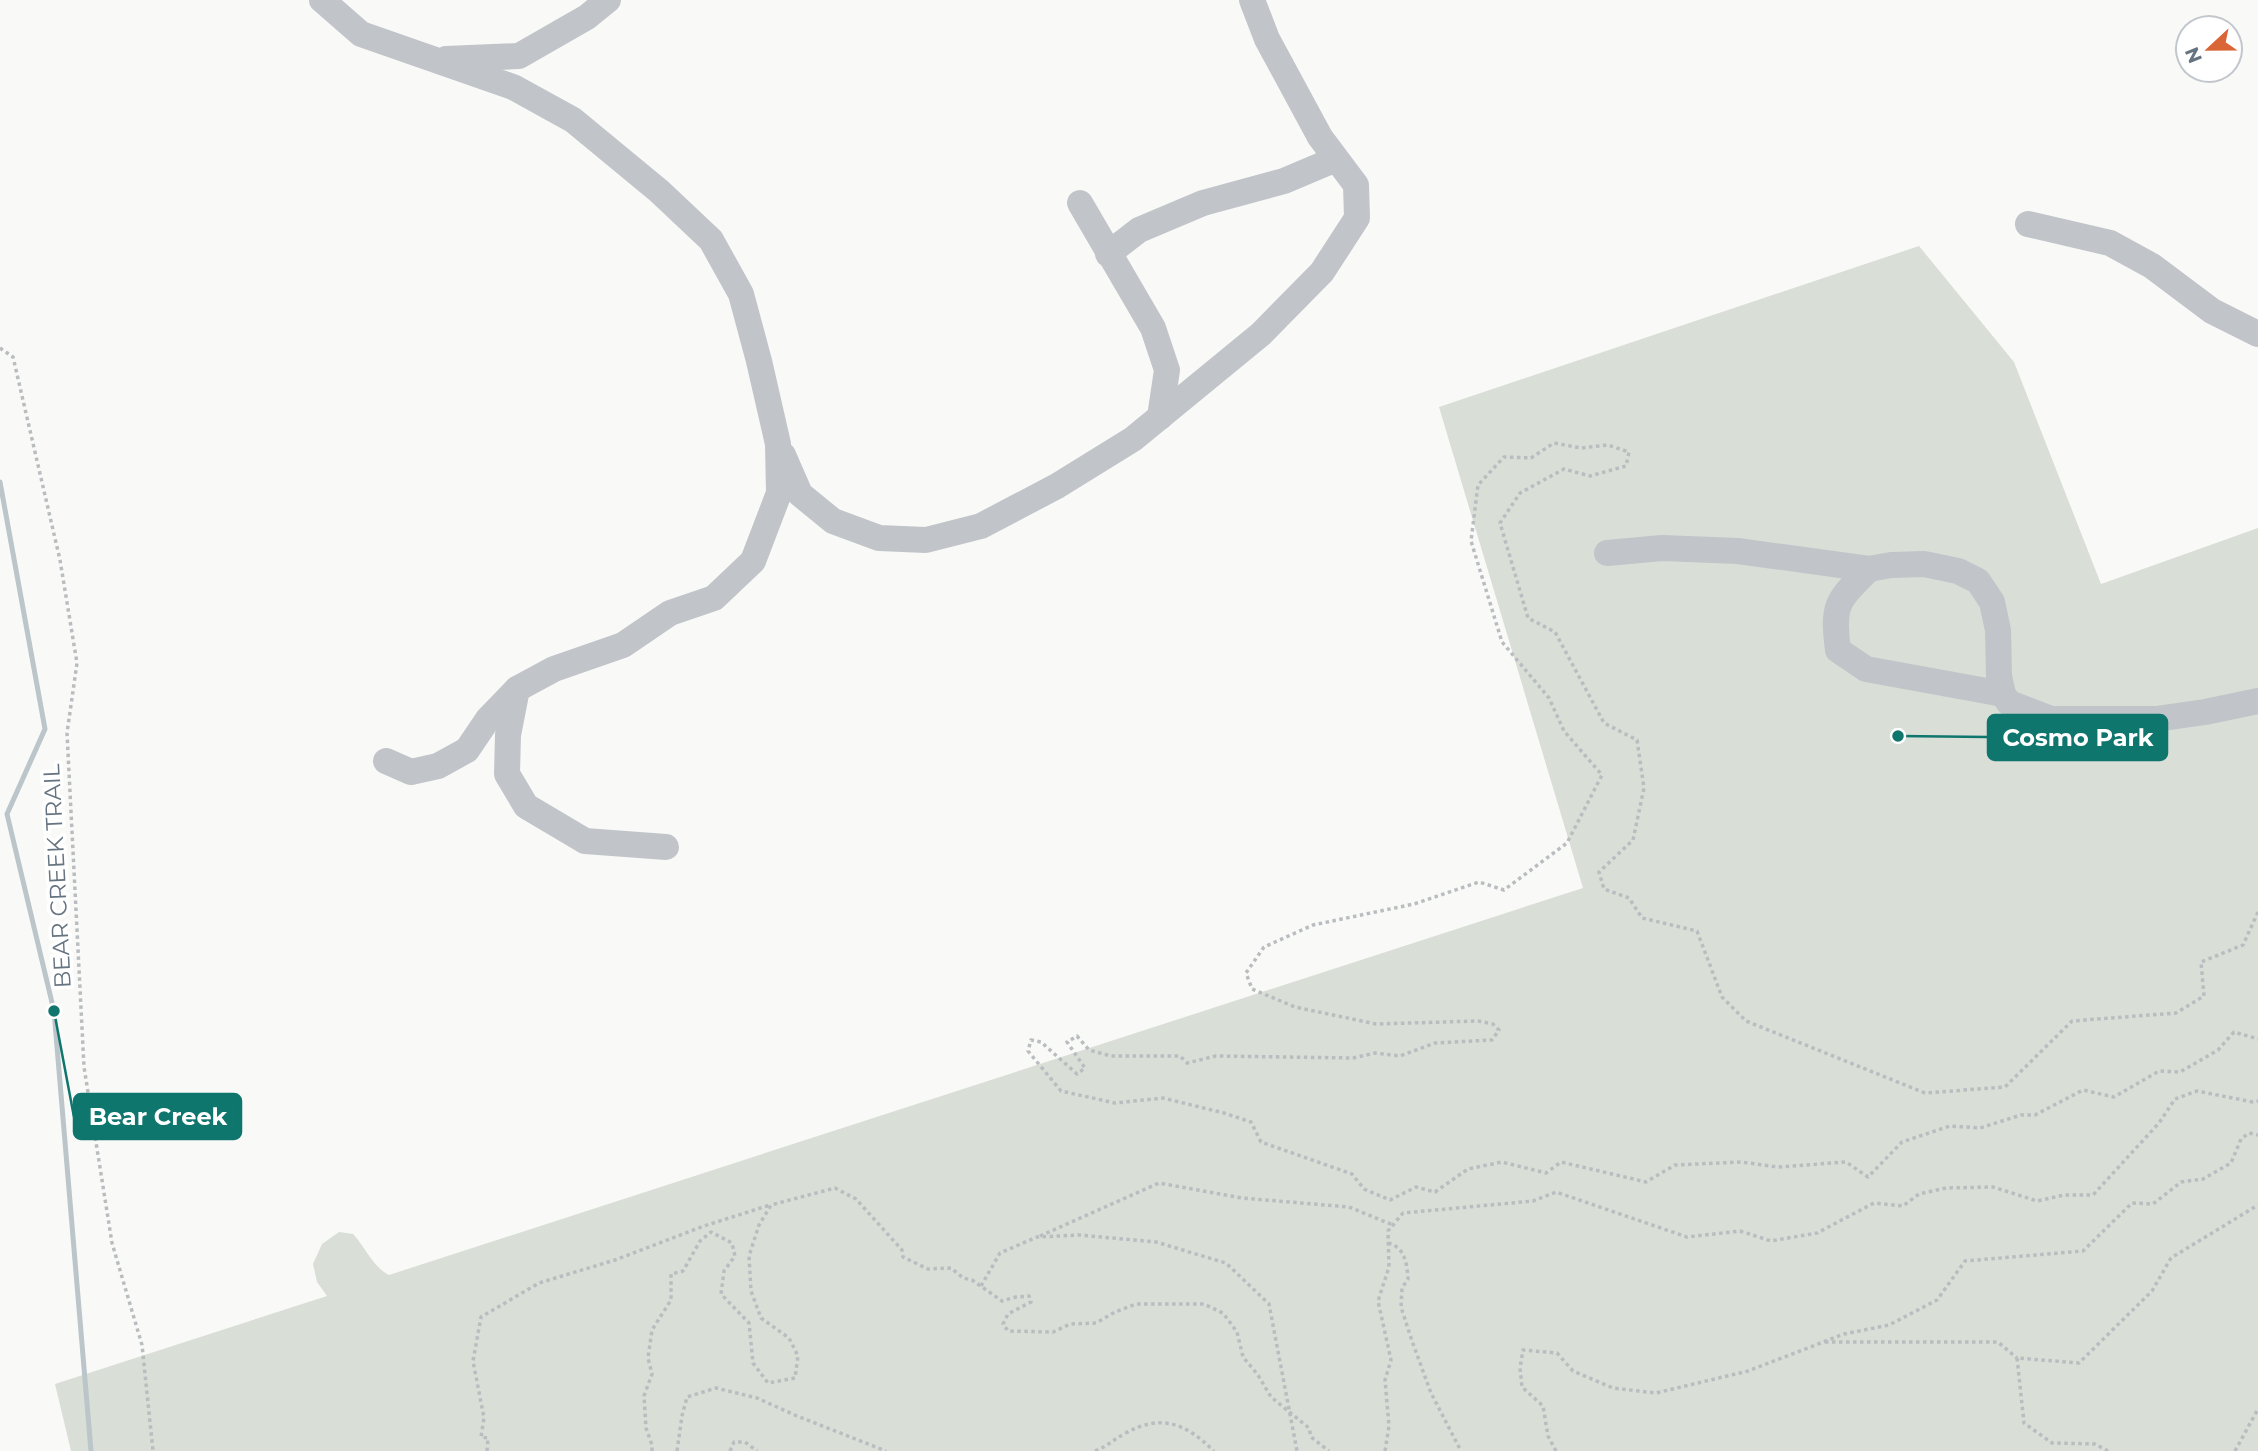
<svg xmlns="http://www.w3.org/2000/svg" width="2258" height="1451" viewBox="0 0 2258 1451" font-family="Montserrat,sans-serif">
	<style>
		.green { fill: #d9ded7 }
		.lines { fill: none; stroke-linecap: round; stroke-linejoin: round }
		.stream { stroke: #bbc5ca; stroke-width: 5 }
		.path { stroke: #babdc0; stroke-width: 3.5; stroke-dasharray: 3.5 3.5; stroke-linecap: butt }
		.minor { stroke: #c1c5c9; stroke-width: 26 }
		.labels { text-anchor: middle; stroke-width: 7; stroke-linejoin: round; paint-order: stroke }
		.street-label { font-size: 23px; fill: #667481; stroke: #fff }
		.leader { fill: none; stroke: #0f766e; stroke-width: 2.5 }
		.callout-dot { fill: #0f766e; stroke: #fff; stroke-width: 2.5 }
		.callout { fill: #0f766e; stroke: #0f766e; stroke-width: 2.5 }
		.callout-label { font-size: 24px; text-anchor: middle; font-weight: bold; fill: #fff }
	</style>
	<rect width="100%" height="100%" fill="#f9faf8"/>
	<!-- green -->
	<path class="green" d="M1919,246L2014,362L2101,584L2258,528V1451H71L55,1384L327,1296L317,1282L313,1264L322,1244L339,1232L353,1234C365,1247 374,1268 389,1275L1583,888L1439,407Z"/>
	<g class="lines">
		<!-- stream -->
		<polyline class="stream" points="0,482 45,729 7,814 54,1011 91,1451"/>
		<!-- path -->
		<g class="path">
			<polyline points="0,348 13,357 60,560 77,663 67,733 84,1067 112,1243 142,1345 153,1451"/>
			<polyline points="2258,912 2243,945 2201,962 2204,996 2176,1013 2072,1021 2005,1087 1925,1093 1746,1021 1722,997 1697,931 1642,918 1629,898 1604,889 1599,872 1633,840 1644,788 1637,740 1604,723 1555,632 1528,618 1500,523 1520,493 1564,469 1590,476 1626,466 1629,452 1608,445 1581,448 1554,443 1531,458 1504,457 1478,485 1471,541 1502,642 1549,698 1564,731 1602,775 1567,843 1504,890 1479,882 1414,904 1313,925 1264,947 1246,973 1252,989 1295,1007 1376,1024 1478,1021 1493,1024 1499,1030 1492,1040 1435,1043 1400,1056 1375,1053 1353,1058 1216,1056 1187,1063 1180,1056 1111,1056 1089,1050 1077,1036 1067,1042 1085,1068 1077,1074 1041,1042 1031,1040 1028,1051 1061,1091 1115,1103 1163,1098 1224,1113 1251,1122 1261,1142 1352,1174 1364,1189 1390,1200 1416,1187 1435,1192 1468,1169 1502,1162 1546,1173 1561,1162 1646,1182 1675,1165 1741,1162 1778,1167 1846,1162 1868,1177 1902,1142 1950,1126 1980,1128 2021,1115 2035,1115 2083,1090 2114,1097 2159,1071 2180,1072 2218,1050 2234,1032 2258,1039"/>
			<polyline points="1040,1236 1159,1183 1242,1198 1349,1207 1393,1225"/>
			<path d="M1388,1243C1405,1247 1407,1264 1408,1279L1402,1288L1401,1307L1412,1341L1431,1393L1461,1451"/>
			<polyline points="981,1286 1000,1253 1037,1237 1079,1235 1156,1242 1226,1263 1269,1304 1297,1451"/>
			<polyline points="1825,1342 1998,1342 2017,1358"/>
			<polyline points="487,1451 488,1438 481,1437 484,1418 473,1361 481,1317 539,1283 615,1260 704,1226 770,1205"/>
			<polyline points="652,1451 652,1445 646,1428 644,1396 652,1374 648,1358 652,1330 671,1300 671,1274 683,1271 700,1241 711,1232 732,1243 735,1256 724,1271 721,1294 749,1323 753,1363 768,1383 795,1378 798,1356 789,1338 761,1318 751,1291 749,1256 759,1225 771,1205 835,1188 856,1199 902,1250 903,1257 928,1269 951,1268 963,1278 972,1280 1002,1301 1016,1297 1029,1296 1031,1302 1008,1314 1003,1324 1008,1331 1053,1332 1070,1324 1096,1323 1115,1312 1136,1304 1204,1304 1223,1313 1237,1332 1243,1357 1258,1375 1271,1397 1309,1428 1311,1437 1329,1451"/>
			<polyline points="677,1451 682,1416 687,1397 716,1388 757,1398 797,1416 886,1451"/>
			<polyline points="730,1451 734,1442 745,1442 757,1451"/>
			<path d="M1095,1451C1108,1446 1113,1440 1124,1434C1161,1413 1185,1423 1214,1451"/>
			<polyline points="1385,1451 1389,1426 1385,1380 1391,1360 1378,1301 1389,1267 1388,1231 1403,1213 1533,1201 1556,1192 1687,1237 1740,1231 1771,1241 1817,1233 1874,1203 1903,1206 1919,1194 1946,1188 1993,1187 2037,1201 2064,1195 2093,1195 2159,1123 2175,1099 2197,1091 2253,1102 2258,1101"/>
			<polyline points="1556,1451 1548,1436 1543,1406 1522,1387 1520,1368 1523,1350 1557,1353 1573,1371 1613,1388 1656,1393 1748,1371 1844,1334 1889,1325 1937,1300 1965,1261 2083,1251 2132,1203 2153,1204 2181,1182 2203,1179 2231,1163 2241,1139 2249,1133 2258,1135"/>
			<polyline points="2108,1451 2095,1444 2052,1443 2024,1423 2017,1358 2079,1363 2152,1291 2171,1258 2258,1205"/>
			<polyline points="2235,1451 2258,1409"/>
		</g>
		<!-- minor -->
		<g class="minor">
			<polyline points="322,0 361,34 513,87 573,120 659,191 711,240 741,294 759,361 778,444 779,493 753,561 714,598 670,613 623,645 554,669 517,689 488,719 467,750 438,766 411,772 386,761"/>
			<polyline points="446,59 519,56 587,17 608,0"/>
			<polyline points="1080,203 1153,328 1167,370 1160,417"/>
			<polyline points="2028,224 2110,243 2152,266 2212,311 2258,334"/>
			<polyline points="1108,254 1139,230 1203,203 1284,181 1336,159"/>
			<polyline points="783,455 800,494 833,521 879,538 926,540 981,526 1057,486 1133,439 1261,334 1322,272 1357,218 1356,185 1320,137 1267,39 1252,0"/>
			<polyline points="1607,553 1662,548 1738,551 1869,569 1891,565 1924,564 1958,571 1978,581 1992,602 1998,630 1999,676 2003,694 2009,703 2051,719 2156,719 2205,712 2258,701"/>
			<path d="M1869,569C1837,601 1832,604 1838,650L1866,669L2003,694"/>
			<polyline points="517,689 508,735 507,774 526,806 585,841 666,847"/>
		</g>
	</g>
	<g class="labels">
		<!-- street labels -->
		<g class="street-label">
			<text transform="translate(57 876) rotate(-93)" y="8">BEAR CREEK TRAIL</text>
		</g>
	</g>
	<!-- callouts -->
	<path class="leader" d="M1898 736L1988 737M54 1011L74 1117"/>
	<g class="callout-dot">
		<circle cx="1898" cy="736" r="7"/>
		<circle cx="54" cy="1011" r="7"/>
	</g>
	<g class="callout">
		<rect x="1988" y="715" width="179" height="45" rx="7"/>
		<rect x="74" y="1094" width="167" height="45" rx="7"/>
	</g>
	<g class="callout-label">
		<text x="2078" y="746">Cosmo Park</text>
		<text x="158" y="1125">Bear Creek</text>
	</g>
	<!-- north arrow -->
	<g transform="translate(2209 49) rotate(248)"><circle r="33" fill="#ffffff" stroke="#c2c7cd" stroke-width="2"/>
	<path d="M0-5L12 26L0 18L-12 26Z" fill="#da6537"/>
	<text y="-10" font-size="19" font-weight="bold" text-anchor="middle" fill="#667481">N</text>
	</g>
</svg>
